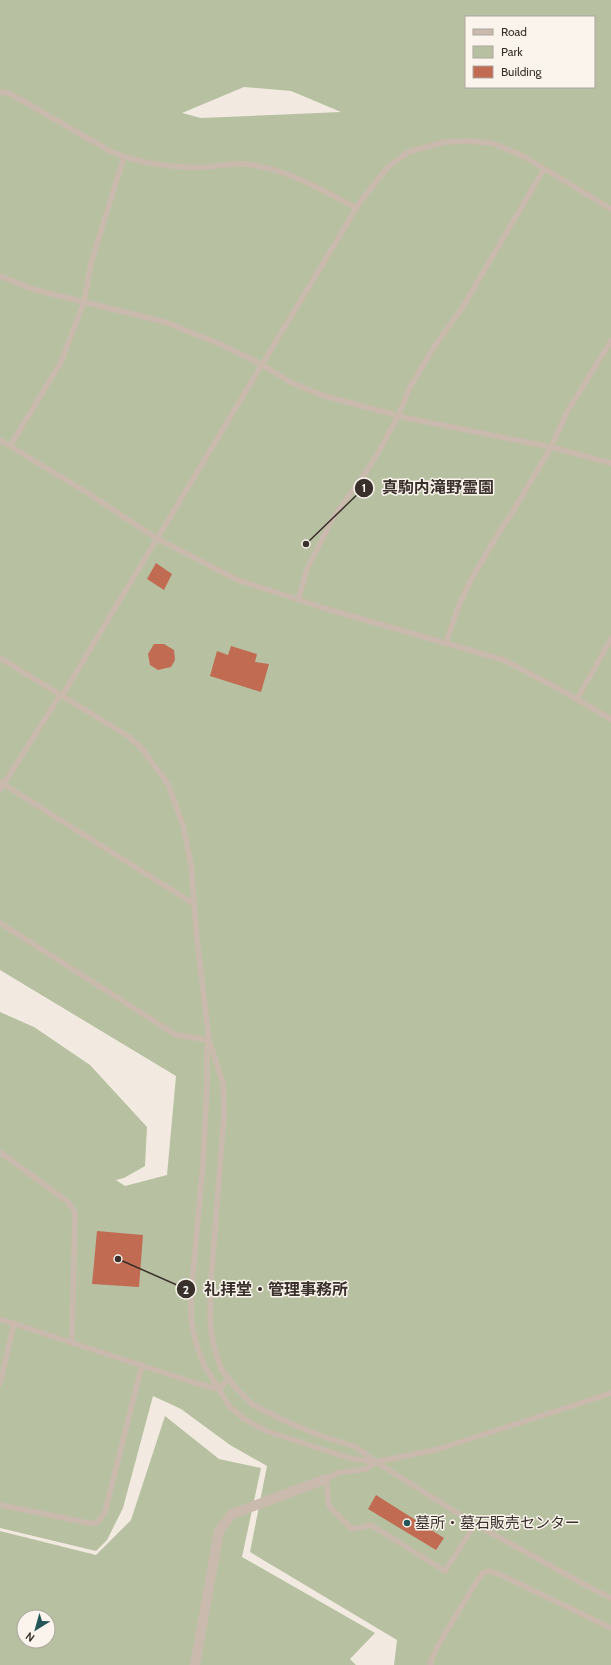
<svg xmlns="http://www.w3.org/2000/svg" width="611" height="1665" viewBox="0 0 611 1665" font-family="Cabin,'Noto Sans JP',sans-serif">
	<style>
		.green { fill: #b7c1a1; fill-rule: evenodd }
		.building { fill: #c06b52 }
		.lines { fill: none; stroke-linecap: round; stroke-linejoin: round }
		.lane { stroke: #cabaad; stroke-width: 5.5 }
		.street { stroke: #cabaad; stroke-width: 10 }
		.poi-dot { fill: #235659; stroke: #faf4ed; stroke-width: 1.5 }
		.labels { text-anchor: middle; stroke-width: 3; stroke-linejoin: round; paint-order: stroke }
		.poi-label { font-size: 15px; fill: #392f2b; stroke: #faf4ed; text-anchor: start }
		.leader { fill: none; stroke: #392f2b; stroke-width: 1.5 }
		.callout-dot { fill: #392f2b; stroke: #faf4ed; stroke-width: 1.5 }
		.mark-label { font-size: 12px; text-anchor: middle; font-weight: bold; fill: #fff }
		.callout-label { font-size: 16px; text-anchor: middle; font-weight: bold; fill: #392f2b; stroke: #faf4ed; stroke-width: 3; stroke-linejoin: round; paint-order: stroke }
	</style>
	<rect width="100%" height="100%" fill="#f2eae1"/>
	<!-- green -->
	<g class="green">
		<path d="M0,0H611V1665H394L397,1640L250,1552L267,1466L230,1445L181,1409L153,1396L123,1508L107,1540L96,1551L0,1528V1012L34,1027L90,1065L147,1127L145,1166L124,1178L116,1180L125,1186L167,1175L176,1076L0,970ZM466,17H594V87H466ZM244,87L291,91L341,112L201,118L182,113Z"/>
		<path d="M165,1416L219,1459L261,1468L242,1557L375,1633L350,1659L356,1665H0V1531L96,1555L131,1520ZM24,1617H48V1641H24Z"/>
	</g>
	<!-- building -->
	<g class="building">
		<polygon points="156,563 172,574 164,590 147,579"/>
		<polygon points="154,644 164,644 174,650 175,660 171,667 158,670 150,665 148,654"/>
		<polygon points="231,646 257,654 255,662 269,664 261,692 210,676 217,651 228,655"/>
		<polygon points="97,1231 143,1235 139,1287 92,1284"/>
		<polygon points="376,1495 444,1538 436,1550 368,1509"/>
	</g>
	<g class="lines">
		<!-- lane -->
		<g class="lane">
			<path d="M0,92L9,93L110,151C140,164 174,168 206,167C219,166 233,163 246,164C287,169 321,189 356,208"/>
			<polyline points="0,276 32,289 165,322 222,345 261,364 290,382 321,395 407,418 551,447 611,463"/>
			<polyline points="0,440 86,492 156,538 238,580 327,609 504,660 561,690 611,719"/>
			<polyline points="10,446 61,362 84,302 91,263 124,157"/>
			<polyline points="298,600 307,569 334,516 364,475 378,453 398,416 410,387 436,344 462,308 544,169"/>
			<polyline points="446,642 459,605 470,581 498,534 512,513 551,447 567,412 611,341"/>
			<polyline points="0,658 128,736 143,750 168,784 183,825 191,865 197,939 209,1040 176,1035 0,923"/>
			<polyline points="62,696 360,202 388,167 408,152 445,142 467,141 492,143 523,156 611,209"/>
			<polyline points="577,699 611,639"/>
			<polyline points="0,782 194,904"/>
			<polyline points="0,790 60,695"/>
			<polyline points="0,1152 68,1202 75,1212 72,1342"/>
			<polyline points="0,1319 192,1382 218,1389 229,1379"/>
			<polyline points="0,1384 14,1323"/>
			<polyline points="611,1393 439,1449 376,1462 352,1459 266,1431 244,1419 230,1407 204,1365 196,1344 191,1319 191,1296 203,1164 207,1084 207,1049 209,1040 223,1083 224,1116 211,1280 210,1321 213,1343 221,1369 235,1387 253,1405 283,1420 321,1436 356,1447 376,1462 475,1524 589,1587 611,1598"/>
			<polyline points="376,1462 366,1469 337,1473 326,1479 329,1506 352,1529 371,1525 445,1571 475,1524"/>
			<polyline points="0,1505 89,1523 97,1523 105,1512 142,1365"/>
			<polyline points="431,1665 430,1663 437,1647 477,1581 483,1573 489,1571 501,1575 611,1628"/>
		</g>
		<!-- street -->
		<polyline class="street" points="195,1665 219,1531 232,1514 326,1479"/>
	</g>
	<!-- markers -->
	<circle class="poi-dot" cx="407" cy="1523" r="4"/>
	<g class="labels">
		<!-- poi labels -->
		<g class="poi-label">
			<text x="415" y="1528">墓所・墓石販売センター</text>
		</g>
	</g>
	<!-- callouts -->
	<path class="leader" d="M306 544L364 488M118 1259L186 1289"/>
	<g class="callout-dot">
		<circle cx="306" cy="544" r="4"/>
		<circle cx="118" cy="1259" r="4"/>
		<circle cx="364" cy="488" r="10"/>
		<circle cx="186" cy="1289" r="10"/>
	</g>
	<g class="mark-label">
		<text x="364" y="492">1</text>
		<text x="186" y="1294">2</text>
	</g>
	<g class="callout-label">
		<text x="438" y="493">真駒内滝野霊園</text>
		<text x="276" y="1295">礼拝堂・管理事務所</text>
	</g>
	<!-- legend -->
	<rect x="465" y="16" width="130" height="72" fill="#faf4ed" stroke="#ada59f"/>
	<rect x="473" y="29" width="20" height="6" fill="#cabaad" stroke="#ada59f"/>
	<text x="501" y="36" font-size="12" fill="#392f2b">Road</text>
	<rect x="473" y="46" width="20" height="12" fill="#b7c1a1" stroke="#ada59f"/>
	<text x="501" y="56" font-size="12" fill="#392f2b">Park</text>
	<rect x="473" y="66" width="20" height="12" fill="#c06b52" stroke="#ada59f"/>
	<text x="501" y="76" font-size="12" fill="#392f2b">Building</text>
	<!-- north arrow -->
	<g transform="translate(36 1629) rotate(217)"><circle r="19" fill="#faf4ed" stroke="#ada59f"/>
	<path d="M0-3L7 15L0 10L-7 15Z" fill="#235659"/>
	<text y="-6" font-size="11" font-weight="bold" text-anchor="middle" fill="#392f2b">N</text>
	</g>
</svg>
